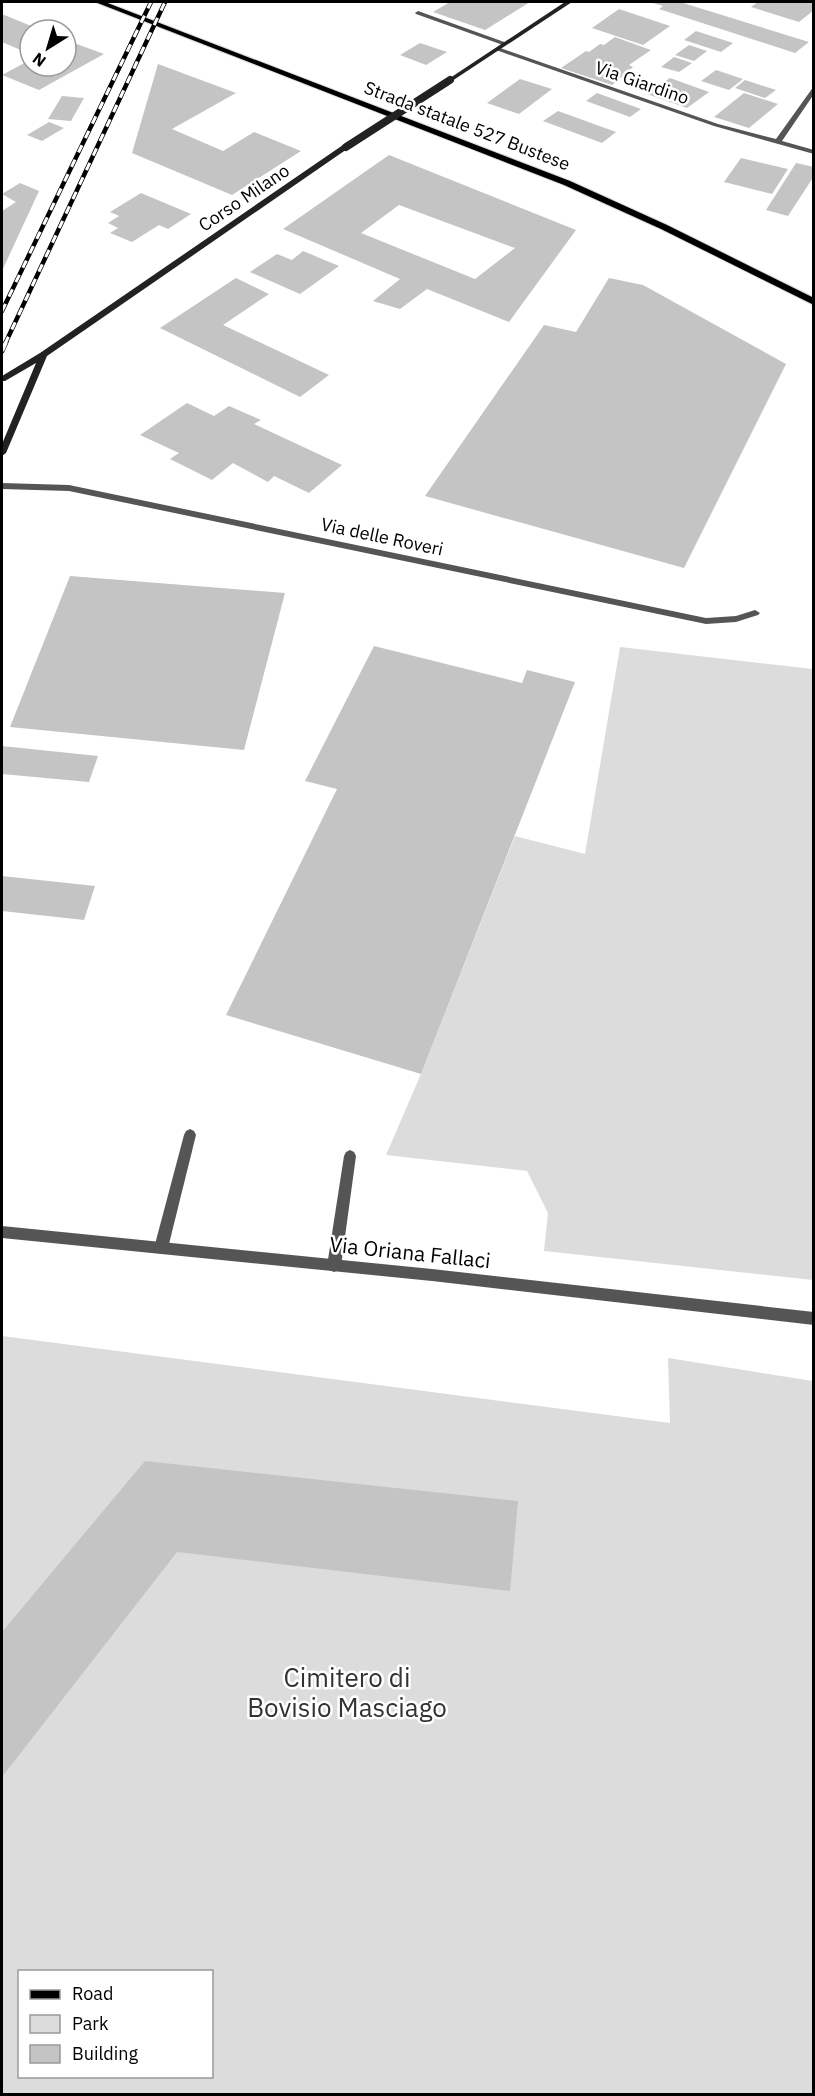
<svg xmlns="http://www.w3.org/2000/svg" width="815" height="2096" viewBox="0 0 815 2096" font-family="'IBM Plex Sans',sans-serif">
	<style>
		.green { fill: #dcdcdc; fill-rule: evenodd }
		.building { fill: #c4c4c4; fill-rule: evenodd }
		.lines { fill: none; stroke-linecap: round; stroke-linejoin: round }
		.primary-casing { stroke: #dbdbdb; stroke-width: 2 }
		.lane { fill: #555; fill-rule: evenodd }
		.street { fill: #555; fill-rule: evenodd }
		.secondary { fill: #222; fill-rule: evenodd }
		.primary { fill: #000; fill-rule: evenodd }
		.rail-far1-casing { stroke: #000; stroke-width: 4.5 }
		.rail-casing { stroke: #000; stroke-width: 5 }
		.rail-far1 { stroke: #fff; stroke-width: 3; stroke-dasharray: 8; stroke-linecap: butt }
		.rail { stroke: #fff; stroke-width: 4; stroke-dasharray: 10; stroke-linecap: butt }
		.secondary-bridge { stroke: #222; stroke-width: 8 }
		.labels { text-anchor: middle; stroke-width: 5; stroke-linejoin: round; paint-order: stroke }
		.far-street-label { font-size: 18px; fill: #000; stroke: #fff }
		.street-label { font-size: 21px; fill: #000; stroke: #fff }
		.near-park-label { font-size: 26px; fill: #333; stroke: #fff }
	</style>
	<rect width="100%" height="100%" fill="#fff"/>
	<!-- green -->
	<g class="green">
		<polygon points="620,647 813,669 813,1280 544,1251 548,1213 527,1171 386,1155 421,1074 515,836 585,854"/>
		<path d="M2,1336L670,1423L668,1358L813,1381V2094H2ZM20,1972H212V2076H20Z"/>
	</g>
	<!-- building -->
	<g class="building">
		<polygon points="450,2 530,2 485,30 433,12"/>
		<polygon points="655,2 680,2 809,42 795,53 659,9 663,6 653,3"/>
		<polygon points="758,2 814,2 814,10 799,22 751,7"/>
		<polygon points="619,9 670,26 643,45 592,28"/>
		<polygon points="2,14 41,30 30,30 30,54 2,42"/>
		<polygon points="696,31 733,43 721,52 684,40"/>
		<polygon points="615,37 651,50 629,65 633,67 612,85 561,68 586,51 589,52 600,44 604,45"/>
		<polygon points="66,40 104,54 39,90 2,75 30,60 30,66 66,66"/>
		<polygon points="420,43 447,52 426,65 400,55"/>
		<polygon points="689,45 707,51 694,61 675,55"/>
		<polygon points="674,57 692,63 679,72 661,67"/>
		<polygon points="158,64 236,93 172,129 223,151 254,132 301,151 232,195 132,153"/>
		<polygon points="716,70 743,79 729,90 701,81"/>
		<polygon points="670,78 709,92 687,108 647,94"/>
		<polygon points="520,79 552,89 519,114 487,103"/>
		<polygon points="745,80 776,90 765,98 735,88"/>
		<polygon points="597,93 641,109 630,117 586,101"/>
		<polygon points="744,93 778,104 749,128 714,117"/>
		<polygon points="62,96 84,98 71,121 48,119"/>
		<polygon points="558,111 616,132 602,143 543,121"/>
		<polygon points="49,122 64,128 42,141 27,135"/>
		<path d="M389,155L576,230L509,322L427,289L400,309L373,301L400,279L283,229ZM399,205L515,248L475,279L361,233Z"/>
		<polygon points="741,158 788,169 772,194 724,182"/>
		<polygon points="796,163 814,167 814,176 788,216 766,210"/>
		<polygon points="20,183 39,191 2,271 2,211 16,202 2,194"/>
		<polygon points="141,193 191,214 168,229 159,225 132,242 110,233 118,228 108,223 119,216 110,212"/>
		<polygon points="303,251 339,266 300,294 250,272 277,254 292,260"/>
		<polygon points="236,278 269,294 223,325 329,375 300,397 160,328"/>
		<polygon points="609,278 643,285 786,364 684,568 425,496 544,325 576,332"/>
		<polygon points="187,403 214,416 229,406 261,420 254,424 342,465 309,493 274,476 268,482 233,463 212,480 170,459 179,453 140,435"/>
		<polygon points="70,576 285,593 244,750 10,727"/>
		<polygon points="374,646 522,683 527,670 575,682 421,1074 226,1015 337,789 305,781"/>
		<polygon points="2,746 98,756 89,782 2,774"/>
		<polygon points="2,876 95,886 84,920 2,911"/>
		<polygon points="145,1461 518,1501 510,1591 177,1552 2,1777 2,1632"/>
	</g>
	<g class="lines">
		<!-- primary casing -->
		<g class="primary-casing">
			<polygon id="primary" points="95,2 105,2 570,181 667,225 814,298 814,305 661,229 564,185"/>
		</g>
		<!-- lane -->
		<g class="lane">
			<polygon points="418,11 507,43 508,44 503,45 416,14 415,13"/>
			<polygon points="190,1129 194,1131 196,1135 168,1248 166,1252 161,1254 156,1252 154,1248 184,1135 186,1131"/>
			<polygon points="350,1150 354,1152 356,1156 341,1266 339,1270 334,1272 329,1270 327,1266 344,1156 346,1152"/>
		</g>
		<!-- street -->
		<g class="street">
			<polygon points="496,48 500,48 718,124 776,139 814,86 814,94 782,141 814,150 814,154 714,126 496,50"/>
			<polygon points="2,483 69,485 706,618 736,616 755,610 760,613 758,615 736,622 706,624 69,491 2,489"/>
			<polygon points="2,1226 432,1269 814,1312 814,1325 432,1281 2,1238"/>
		</g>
		<!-- secondary -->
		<g class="secondary">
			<polygon points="565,2 572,2 452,81 447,80"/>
			<polygon points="343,145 350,147 47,356 6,453 2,456 2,444 36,363 5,381 2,381 2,376 40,353"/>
		</g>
		<!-- primary -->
		<use href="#primary" class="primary"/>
		<!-- rail-far1 casing -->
		<g class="rail-far1-casing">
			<g id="rail-far1">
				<polyline points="2,311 151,2"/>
				<polyline points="5,344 165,2"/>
			</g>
		</g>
		<!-- rail casing -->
		<g class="rail-casing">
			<polyline id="rail" points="2,351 6,342"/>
		</g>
		<!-- rail-far1 -->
		<use href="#rail-far1" class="rail-far1"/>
		<!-- rail -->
		<use href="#rail" class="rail"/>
		<!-- secondary-bridge -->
		<polyline class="secondary-bridge" points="346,147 450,80"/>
	</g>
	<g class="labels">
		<!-- far-street labels -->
		<g class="far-street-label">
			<text transform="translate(642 83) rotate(19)" y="6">Via Giardino</text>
			<text transform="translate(467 126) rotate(21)" y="6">Strada statale 527 Bustese</text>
			<text transform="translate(244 198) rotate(-34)" y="6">Corso Milano</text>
			<text transform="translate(382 537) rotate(12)" y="6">Via delle Roveri</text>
		</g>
		<!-- street labels -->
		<g class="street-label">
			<text transform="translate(410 1253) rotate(6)" y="7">Via Oriana Fallaci</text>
		</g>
		<!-- near-park labels -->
		<g class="near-park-label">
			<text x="347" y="1687">Cimitero di<tspan x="347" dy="30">Bovisio Masciago</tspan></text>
		</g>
	</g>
	<!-- border -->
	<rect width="815" height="2096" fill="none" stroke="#000000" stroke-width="6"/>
	<!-- legend -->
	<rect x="18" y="1970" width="195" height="108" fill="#ffffff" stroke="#999999" stroke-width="1.5"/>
	<rect x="30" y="1990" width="30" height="9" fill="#000000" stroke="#999999" stroke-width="1.5"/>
	<text x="72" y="2000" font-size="18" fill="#000000">Road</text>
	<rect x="30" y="2015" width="30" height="18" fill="#dcdcdc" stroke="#999999" stroke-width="1.5"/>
	<text x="72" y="2030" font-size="18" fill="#000000">Park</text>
	<rect x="30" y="2045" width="30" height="18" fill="#c4c4c4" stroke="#999999" stroke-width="1.5"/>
	<text x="72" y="2060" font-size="18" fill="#000000">Building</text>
	<!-- north arrow -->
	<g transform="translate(48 48) rotate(217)"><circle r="28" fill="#ffffff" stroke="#999999" stroke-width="1.5"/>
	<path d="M0-4.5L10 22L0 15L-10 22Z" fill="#000000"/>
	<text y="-9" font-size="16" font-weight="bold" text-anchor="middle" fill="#000000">N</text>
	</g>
</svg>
